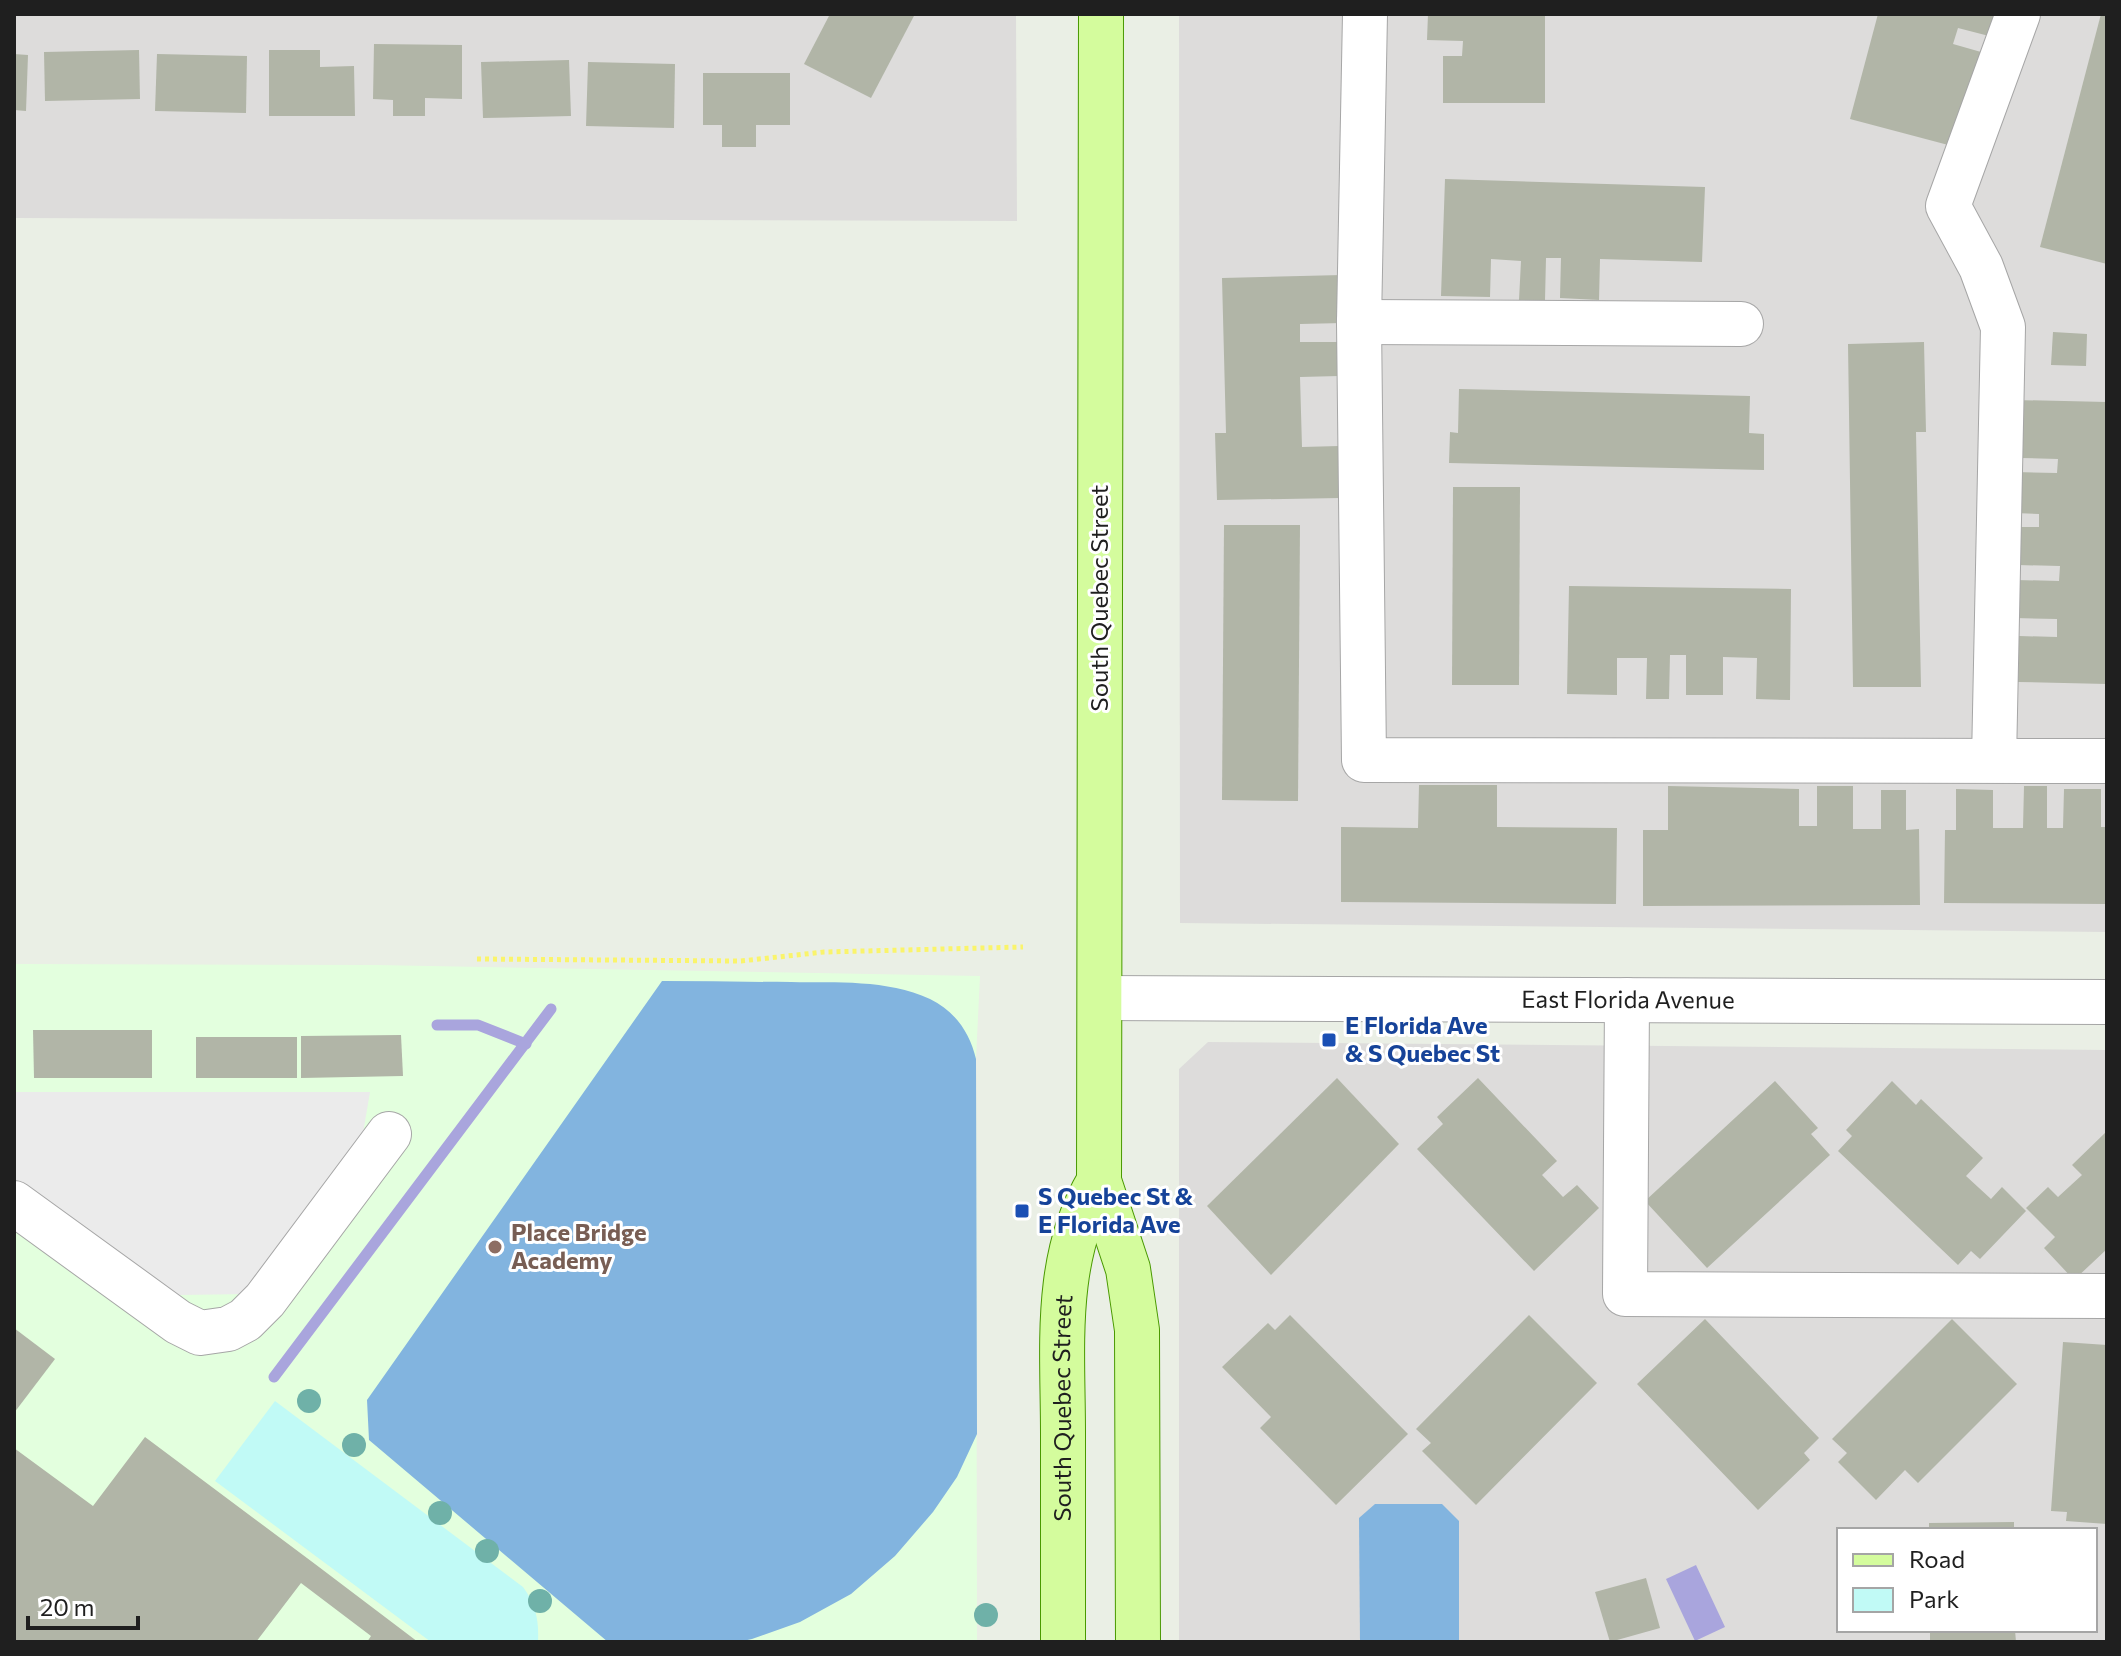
<svg xmlns="http://www.w3.org/2000/svg" width="2121" height="1656" viewBox="0 0 2121 1656" font-family="Commissioner,sans-serif">
	<style>
		.residential { fill: #dddcdb; fill-rule: evenodd }
		.education { fill: #e3ffde }
		.park { fill: #c1faf6 }
		.pitch { fill: #82b4df }
		.parking { fill: #ebebeb }
		.water { fill: #a9a5dd }
		.lines { fill: none; stroke-linecap: round; stroke-linejoin: round }
		.stream { stroke: #a9a5dd; stroke-width: 11 }
		.building { fill: #b1b5a7 }
		.minor-casing { stroke: #a6a6a6; stroke-width: 46 }
		.major-casing { stroke: #499900; stroke-width: 46 }
		.path { stroke: #faf46b; stroke-width: 5; stroke-dasharray: 4 4; stroke-linecap: butt }
		.minor { stroke: #fff; stroke-width: 44 }
		.major { stroke: #d4fc9d; stroke-width: 44 }
		.tree { fill: #6fb1a8 }
		.transit-dot { fill: #1a4fb4; stroke: #fff; stroke-width: 3 }
		.education-dot { fill: #8d6e63; stroke: #fff; stroke-width: 3 }
		.labels { text-anchor: middle; stroke-width: 6; stroke-linejoin: round; paint-order: stroke }
		.street-label { font-size: 24px; fill: #1f1f1f; stroke: #fff }
		.transit-label { font-size: 24px; font-weight: bold; fill: #164399; stroke: #fff; text-anchor: start }
		.education-label { font-size: 24px; font-weight: bold; fill: #785e54; stroke: #fff; text-anchor: start }
	</style>
	<rect width="100%" height="100%" fill="#eaefe5"/>
	<!-- residential -->
	<g class="residential">
		<polygon points="14,14 1016,14 1017,221 14,218"/>
		<polygon points="1179,14 2107,14 2107,932 1180,923"/>
		<path d="M1208,1042L2107,1050V1642H1179V1069ZM1839,1530H2095V1630H1839Z"/>
	</g>
	<!-- education -->
	<polygon class="education" points="14,964 376,965 980,976 976,1059 977,1642 14,1642"/>
	<!-- park -->
	<path class="park" d="M275,1401L523,1587C536,1604 539,1621 538,1642H431L215,1481Z"/>
	<!-- pitch -->
	<g class="pitch">
		<path d="M662,981C705,981 748,982 791,982C837,983 886,979 930,999C955,1011 970,1033 976,1059L977,1434L957,1477L933,1512L895,1556L851,1594L800,1622L752,1639L738,1642H608L369,1440L367,1400Z"/>
		<polygon points="1375,1504 1442,1504 1459,1521 1459,1642 1360,1642 1359,1518"/>
	</g>
	<!-- parking -->
	<polygon class="parking" points="14,1092 370,1092 362,1139 252,1294 178,1295 14,1179"/>
	<!-- water -->
	<polygon class="water" points="1696,1565 1725,1627 1695,1641 1666,1579"/>
	<g class="lines">
		<!-- stream -->
		<g class="stream">
			<polyline points="437,1025 478,1025 526,1044"/>
			<polyline points="274,1377 551,1009"/>
		</g>
	</g>
	<!-- building -->
	<g class="building">
		<polygon points="830,14 915,14 871,98 804,64"/>
		<polygon points="1428,14 1545,14 1545,103 1443,103 1443,56 1462,56 1463,41 1427,40"/>
		<polygon points="1878,14 1995,14 1989,36 1958,28 1953,44 1981,52 1970,94 1966,93 1952,146 1850,119"/>
		<polygon points="2101,14 2107,14 2107,264 2040,247"/>
		<polygon points="374,44 462,45 462,99 425,98 425,116 393,116 393,100 373,99"/>
		<polygon points="139,50 140,99 45,101 44,52"/>
		<polygon points="269,50 320,50 320,67 354,66 355,116 269,116"/>
		<polygon points="14,54 28,55 26,111 14,110"/>
		<polygon points="157,54 247,56 246,113 155,111"/>
		<polygon points="569,60 571,116 483,118 481,62"/>
		<polygon points="588,62 675,64 674,128 586,126"/>
		<polygon points="703,73 790,73 790,125 756,125 756,147 722,147 722,125 703,125"/>
		<polygon points="1445,179 1705,187 1702,262 1600,259 1599,300 1560,298 1561,258 1546,258 1545,300 1519,300 1521,261 1491,259 1490,297 1441,296"/>
		<polygon points="1342,275 1343,323 1300,324 1300,342 1338,342 1339,376 1300,377 1302,447 1339,446 1340,498 1217,500 1215,433 1226,433 1222,278"/>
		<polygon points="2053,332 2087,334 2086,366 2051,365"/>
		<polygon points="1924,342 1926,432 1916,432 1921,687 1853,687 1848,344"/>
		<polygon points="1459,389 1750,396 1749,433 1764,434 1764,470 1449,463 1450,432 1458,433"/>
		<polygon points="2015,400 2107,402 2107,684 2018,682 2019,636 2057,637 2057,619 2015,618 2016,580 2059,581 2060,566 2018,565 2019,527 2039,527 2039,514 2014,513 2015,472 2057,473 2058,459 2021,458"/>
		<polygon points="1453,487 1520,487 1519,685 1452,685"/>
		<polygon points="1224,525 1300,525 1298,801 1222,800"/>
		<polygon points="1569,586 1791,589 1790,700 1756,699 1757,658 1723,657 1723,695 1686,695 1686,655 1670,655 1669,699 1646,699 1647,658 1617,658 1617,695 1567,694"/>
		<polygon points="1419,785 1497,785 1497,827 1617,828 1616,904 1341,902 1341,827 1418,828"/>
		<polygon points="1668,786 1799,789 1799,826 1817,826 1817,786 1853,786 1853,829 1881,829 1881,790 1906,790 1906,830 1919,829 1920,905 1643,906 1643,830 1668,830"/>
		<polygon points="2024,786 2047,786 2047,828 2063,828 2064,789 2101,789 2101,827 2107,827 2107,904 1944,903 1945,830 1956,830 1956,789 1993,790 1993,828 2023,828"/>
		<polygon points="33,1030 152,1030 152,1078 34,1078"/>
		<polygon points="401,1035 403,1076 301,1078 301,1036"/>
		<rect x="196" y="1037" width="101" height="41"/>
		<polygon points="1337,1078 1399,1144 1271,1275 1207,1206"/>
		<polygon points="1478,1078 1557,1161 1542,1175 1563,1197 1577,1185 1599,1208 1534,1271 1417,1149 1443,1124 1437,1117"/>
		<polygon points="1775,1081 1818,1128 1811,1134 1830,1155 1707,1268 1645,1201"/>
		<polygon points="1892,1081 1916,1105 1921,1099 1983,1158 1966,1176 1991,1199 2002,1187 2026,1211 1980,1259 1971,1251 1958,1265 1838,1151 1852,1136 1846,1130"/>
		<polygon points="2107,1131 2107,1249 2074,1280 2044,1248 2055,1237 2026,1208 2048,1187 2058,1197 2082,1175 2072,1165"/>
		<polygon points="1290,1315 1408,1434 1336,1505 1260,1428 1271,1417 1222,1367 1268,1323 1275,1330"/>
		<polygon points="1529,1315 1597,1383 1476,1505 1422,1451 1431,1443 1416,1429"/>
		<polygon points="1705,1319 1819,1438 1804,1453 1810,1460 1758,1510 1637,1384"/>
		<polygon points="1952,1319 2017,1384 1918,1483 1905,1470 1876,1500 1838,1462 1847,1453 1832,1439"/>
		<polygon points="14,1328 55,1359 14,1413"/>
		<polygon points="2063,1342 2107,1345 2107,1524 2066,1521 2067,1512 2051,1511"/>
		<polygon points="145,1437 315,1564 418,1642 367,1642 371,1636 301,1583 256,1642 14,1642 14,1448 93,1506"/>
		<polygon points="2014,1522 2014,1530 1929,1530 1929,1523"/>
		<polygon points="1646,1578 1660,1628 1610,1642 1595,1592"/>
		<polygon points="1930,1630 2015,1630 2016,1642 1930,1642"/>
	</g>
	<g class="lines">
		<!-- minor casing -->
		<g class="minor-casing">
			<g id="minor">
				<polyline points="1365,14 1359,322 1364,760 2107,761"/>
				<polyline points="1359,322 1741,324"/>
				<polyline points="1994,760 2003,327 1981,267 1948,206 2018,14"/>
				<path id="s1" d="M1100,998L2107,1002"/>
				<polyline points="1627,1000 1625,1294 2107,1296"/>
				<polyline points="14,1203 178,1322 200,1333 228,1329 245,1320 265,1300 389,1134"/>
			</g>
		</g>
		<!-- major casing -->
		<g class="major-casing">
			<g id="major">
				<polyline points="1101,14 1099,1181 1128,1269 1137,1330 1138,1642"/>
				<path id="s2" d="M1063,1642C1063,1572 1063,1503 1063,1433C1063,1347 1053,1258 1099,1181"/>
			</g>
		</g>
		<!-- path -->
		<polyline class="path" points="477,959 741,961 824,952 1023,947"/>
		<!-- minor -->
		<use href="#minor" class="minor"/>
		<!-- major -->
		<use href="#major" class="major"/>
	</g>
	<!-- trees -->
	<g class="tree">
		<circle cx="309" cy="1401" r="12"/>
		<circle cx="354" cy="1445" r="12"/>
		<circle cx="440" cy="1513" r="12"/>
		<circle cx="487" cy="1551" r="12"/>
		<circle cx="540" cy="1601" r="12"/>
		<circle cx="986" cy="1615" r="12"/>
	</g>
	<!-- markers -->
	<g class="transit-dot">
		<rect x="1321" y="1032" width="16" height="16" rx="4"/>
		<rect x="1014" y="1203" width="16" height="16" rx="4"/>
	</g>
	<circle class="education-dot" cx="495" cy="1247" r="8"/>
	<g class="labels">
		<!-- street labels -->
		<g class="street-label">
			<text transform="translate(1100 598) rotate(-90)" y="8">South Quebec Street</text>
			<text dy="8" stroke="none"><textPath href="#s1" startOffset="528">East Florida Avenue</textPath></text>
			<text dy="8" stroke="none"><textPath href="#s2" startOffset="234">South Quebec Street</textPath></text>
		</g>
		<!-- transit labels -->
		<g class="transit-label">
			<text x="1345" y="1034">E Florida Ave<tspan x="1345" dy="28">&amp; S Quebec St</tspan></text>
			<text x="1038" y="1205">S Quebec St &amp;<tspan x="1038" dy="28">E Florida Ave</tspan></text>
		</g>
		<!-- education labels -->
		<g class="education-label">
			<text x="511" y="1241">Place Bridge<tspan x="511" dy="28">Academy</tspan></text>
		</g>
	</g>
	<!-- border -->
	<rect width="2121" height="1656" fill="none" stroke="#1f1f1f" stroke-width="32"/>
	<!-- legend -->
	<rect x="1837" y="1528" width="260" height="104" fill="#ffffff" stroke="#a5a5a5" stroke-width="2"/>
	<rect x="1853" y="1554" width="40" height="12" fill="#d4fc9d" stroke="#a5a5a5" stroke-width="2"/>
	<text x="1909" y="1568" font-size="24" fill="#1f1f1f">Road</text>
	<rect x="1853" y="1588" width="40" height="24" fill="#c1faf6" stroke="#a5a5a5" stroke-width="2"/>
	<text x="1909" y="1608" font-size="24" fill="#1f1f1f">Park</text>
	<!-- scale -->
	<path d="M28 1616v12h110v-12" fill="none" stroke="#1f1f1f" stroke-width="4"/>
	<text x="40" y="1616" font-size="24" fill="#1f1f1f" stroke="#ffffff" stroke-width="6" paint-order="stroke">20 m</text>
</svg>
